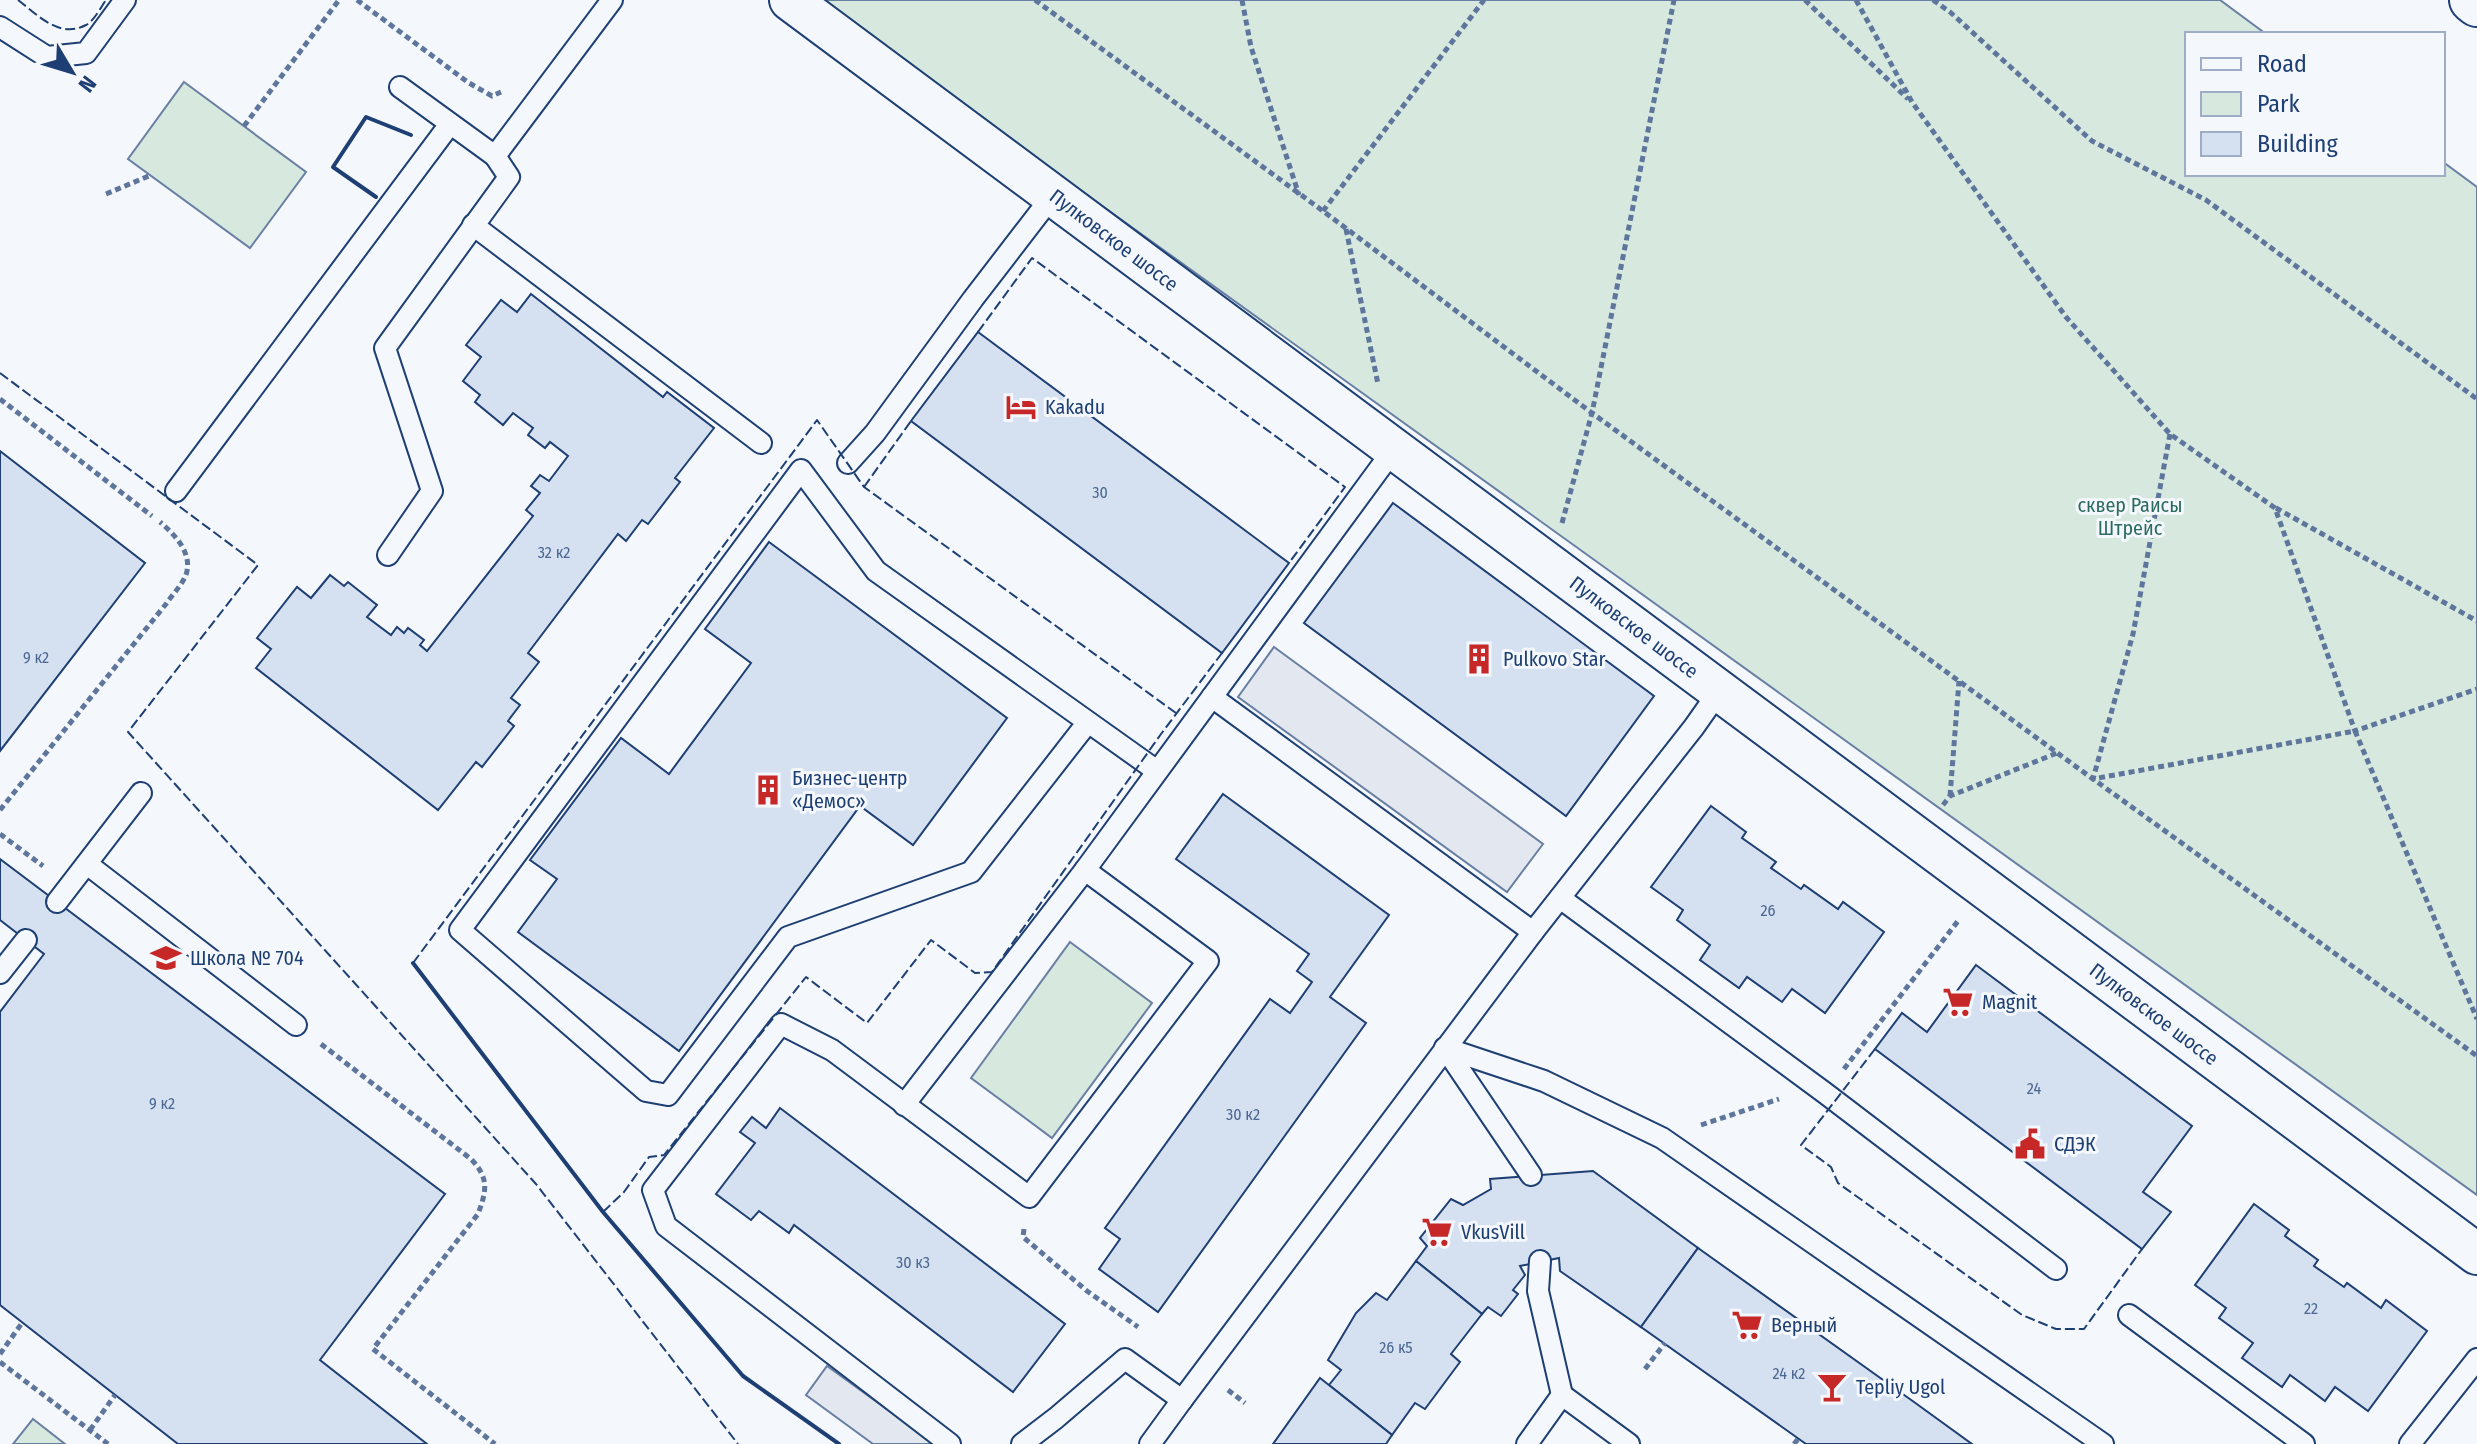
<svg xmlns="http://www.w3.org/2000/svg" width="2477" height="1444" viewBox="0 0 2477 1444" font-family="'Fira Sans Condensed',sans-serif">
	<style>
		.green { fill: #d7e8df; stroke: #687fa3; stroke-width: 2 }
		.parking { fill: #e3e8f0; stroke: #687fa3; stroke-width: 2 }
		.building { fill: #d5e0f0; stroke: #1d3f73; stroke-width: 2 }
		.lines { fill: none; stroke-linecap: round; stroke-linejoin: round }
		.service-casing { stroke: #1d3f73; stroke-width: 24 }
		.minor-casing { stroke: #1d3f73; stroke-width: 44 }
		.primary-casing { stroke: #1d3f73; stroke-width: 48 }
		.path { stroke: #5e769c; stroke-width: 5; stroke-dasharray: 6 4; stroke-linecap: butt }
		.service { stroke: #f4f7fb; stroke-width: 20 }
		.minor { stroke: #f4f7fb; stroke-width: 40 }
		.primary { stroke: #f4f7fb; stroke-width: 44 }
		.fence { stroke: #1d3f73; stroke-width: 2; stroke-dasharray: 10 4; stroke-linecap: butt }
		.wall { stroke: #1d3f73; stroke-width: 4 }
		.labels { text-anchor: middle; stroke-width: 6; stroke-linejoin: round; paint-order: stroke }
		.number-label { font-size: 16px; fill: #4b6792 }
		.street-label { font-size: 20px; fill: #1d3f73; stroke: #f4f7fb }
		.poi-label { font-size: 20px; fill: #1d3f73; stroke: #f4f7fb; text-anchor: start }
		.park-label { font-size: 20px; fill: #2c6c60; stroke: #f4f7fb }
	</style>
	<rect width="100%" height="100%" fill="#f4f7fb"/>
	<!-- green -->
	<g class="green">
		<polygon points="816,0 2220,0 2266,34 2187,34 2187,174 2443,174 2443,162 2477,187 2477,1195"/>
		<polygon points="184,82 306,172 250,248 128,159"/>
		<polygon points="1070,942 1152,1003 1052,1138 971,1078"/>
		<polygon points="33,1419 65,1444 13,1444"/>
	</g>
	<!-- parking -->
	<g class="parking">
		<polygon points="1274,647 1543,844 1507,892 1238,697"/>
		<polygon points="827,1366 935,1444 873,1444 806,1395"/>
	</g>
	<!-- building -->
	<g class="building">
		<polygon points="531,294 663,397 667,392 714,428 675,478 680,482 648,524 642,520 626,541 618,534 528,653 539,662 511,698 520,705 508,721 514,726 482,767 476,762 438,810 256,668 271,649 257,638 297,587 311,598 330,575 344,586 348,582 377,605 367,617 391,635 397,627 404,633 408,628 424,640 420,645 427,651 533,516 526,510 540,493 531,486 540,475 549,481 568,456 550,442 545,448 528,435 533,428 513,413 503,425 475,402 480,395 463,381 481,357 466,345 501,300 517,312"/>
		<polygon points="978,332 1289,563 1222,653 911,421"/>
		<polygon points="0,451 145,563 0,751"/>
		<polygon points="1393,503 1654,696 1566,816 1304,623"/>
		<polygon points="769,542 1007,718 913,845 860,806 679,1051 518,932 557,879 530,860 621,738 669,774 751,663 705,629"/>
		<polygon points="1223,794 1389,915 1330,997 1366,1023 1158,1312 1099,1269 1120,1239 1105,1228 1270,999 1290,1013 1312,982 1297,971 1309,954 1176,859"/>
		<polygon points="1711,806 1746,832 1742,838 1776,862 1771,868 1801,889 1804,885 1838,909 1843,902 1884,932 1825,1013 1792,989 1782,1002 1747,977 1739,988 1700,960 1710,945 1677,920 1683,910 1651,887"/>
		<polygon points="0,859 445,1194 320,1360 427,1444 178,1444 0,1305 0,1012 44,954 0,920"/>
		<polygon points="1976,965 2192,1126 2143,1192 2171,1212 2142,1249 1875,1049 1902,1013 1927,1032"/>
		<polygon points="780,1108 1065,1324 1013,1392 794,1225 789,1233 759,1211 751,1220 716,1194 755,1143 740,1132 752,1117 766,1128"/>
		<polygon points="1593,1171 1698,1248 1641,1327 1560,1271 1559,1258 1520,1266 1525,1275 1513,1290 1518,1294 1501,1316 1488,1307 1482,1314 1416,1261 1427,1246 1420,1238 1451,1199 1463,1205 1491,1189 1490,1179"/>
		<polygon points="2254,1204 2289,1230 2285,1236 2318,1260 2314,1266 2344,1287 2347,1283 2381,1308 2386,1300 2427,1331 2368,1411 2335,1387 2325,1401 2290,1375 2282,1387 2242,1358 2253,1343 2219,1318 2226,1308 2195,1285"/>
		<polygon points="1698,1248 1914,1402 1972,1444 1806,1444 1641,1327"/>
		<polygon points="1416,1261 1482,1314 1451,1354 1460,1362 1425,1409 1415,1403 1392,1435 1329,1385 1341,1370 1328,1360 1356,1313 1376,1293 1387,1300"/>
		<polygon points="1320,1378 1392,1435 1386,1444 1273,1444"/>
	</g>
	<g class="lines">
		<!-- service casing -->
		<g class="service-casing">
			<g id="service">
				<polyline points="0,27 47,57 86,53 125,0"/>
				<polyline points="400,87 495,156 612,0"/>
				<polyline points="473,225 761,443"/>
				<polyline points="848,463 875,433 973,299 1053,195"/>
				<polyline points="176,491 450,124"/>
				<polyline points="388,555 432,491 385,348 509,177 495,156"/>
				<polyline points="1212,697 1533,932"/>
				<polyline points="1088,722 971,872 788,937 668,1095 646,1091 460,930 801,470 876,571 1157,771"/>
				<polyline points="87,864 296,1025"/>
				<polyline points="1560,898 1825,1093 2056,1269"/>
				<polyline points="57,902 141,793"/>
				<polyline points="0,973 26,940"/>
				<polyline points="1445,1048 1544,1081 1662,1138 2103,1444"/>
				<polyline points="1445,1048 1531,1175"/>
				<polyline points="904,1105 1085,870 1394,449"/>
				<polyline points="1540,1261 1538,1291 1562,1395"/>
				<polyline points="2129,1315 2304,1444"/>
				<polyline points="950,1444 666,1226 653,1190 781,1024 832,1050 1029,1197 1208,961 1085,870"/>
				<polyline points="1022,1444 1056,1418 1125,1359 1182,1400 1533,932 1694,727 1720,690"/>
				<polyline points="1150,1444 1182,1400"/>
				<polyline points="1527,1444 1562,1395 1629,1444"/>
				<polyline points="2410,1444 2477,1359"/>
			</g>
		</g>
		<!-- minor casing -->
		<g class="minor-casing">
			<polyline id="minor" points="790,0 2477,1254"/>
		</g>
		<!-- primary casing -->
		<g class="primary-casing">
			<polyline id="primary" points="2472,0 2477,4"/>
		</g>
		<!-- path -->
		<g class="path">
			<polyline points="357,0 469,83 492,96 501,92"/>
			<polyline points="1035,0 1323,211 1592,413 2093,779 2477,1056"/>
			<polyline points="1242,0 1251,47 1299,195"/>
			<polyline points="1805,0 1908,99"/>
			<polyline points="1856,0 1912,102 2066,317 2170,434 2275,508 2355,731 2477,689"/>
			<polyline points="1933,0 1950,12 2092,141 2206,200 2477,399"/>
			<polyline points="244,126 339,0"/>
			<polyline points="106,194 151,175"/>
			<polyline points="1323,211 1484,0"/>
			<polyline points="1346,229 1378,384"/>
			<polyline points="0,399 152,516"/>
			<polyline points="2170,434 2133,634 2093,779 2355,731 2477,1019"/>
			<polyline points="2276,508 2477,621"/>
			<polyline points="1562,523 1592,413 1674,0"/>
			<polyline points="1950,796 1959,681"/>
			<polyline points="1943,805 1950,796 2057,753"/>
			<path d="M0,810L166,604C172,595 185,582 187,571C191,551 174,534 160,522"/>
			<polyline points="0,834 43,866"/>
			<path d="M321,1044L471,1159C489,1178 487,1190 478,1214L373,1349L495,1444"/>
			<polyline points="1844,1069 1958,921"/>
			<polyline points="1701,1125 1779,1099"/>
			<polyline points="1024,1229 1023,1237 1087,1291 1138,1327"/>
			<polyline points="0,1354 22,1323"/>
			<polyline points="0,1362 108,1444"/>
			<polyline points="1645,1369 1665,1343"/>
			<polyline points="1228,1390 1245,1403"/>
			<polyline points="90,1430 115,1395"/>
			<polyline points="1794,1444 1798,1439"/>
		</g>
		<!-- service -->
		<use href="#service" class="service"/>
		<!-- minor -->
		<use href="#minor" class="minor"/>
		<!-- primary -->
		<use href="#primary" class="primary"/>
		<!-- fence -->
		<g class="fence">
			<path d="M18,0C38,15 59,39 86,25C94,21 101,7 106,0"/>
			<polyline points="978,332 1032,258 1345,487 1289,563"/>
			<polyline points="0,373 258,565 128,732 536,1184 738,1444"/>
			<polyline points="864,487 911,421"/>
			<polyline points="413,963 817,420 864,487 1176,713"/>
			<polyline points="1875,1049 1801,1145 1831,1167 1838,1183 2022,1315 2056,1329 2084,1329 2142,1249"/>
			<polyline points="603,1212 624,1192 649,1157 664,1155 806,977 867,1023 931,940 975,973 992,972 1161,734 1222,653"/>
		</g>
		<!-- wall -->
		<g class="wall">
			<polyline points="376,197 333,167 366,117 411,135"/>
			<polyline points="413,963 603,1212 743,1376 839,1444"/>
		</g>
	</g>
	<!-- icons -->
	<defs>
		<g id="hotel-bare" transform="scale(2.4)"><path d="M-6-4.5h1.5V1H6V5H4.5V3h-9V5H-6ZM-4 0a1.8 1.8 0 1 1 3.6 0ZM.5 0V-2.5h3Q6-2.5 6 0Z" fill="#c62828" stroke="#f4f7fb" stroke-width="2.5" paint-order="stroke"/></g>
		<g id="building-bare" transform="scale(2.4)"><path d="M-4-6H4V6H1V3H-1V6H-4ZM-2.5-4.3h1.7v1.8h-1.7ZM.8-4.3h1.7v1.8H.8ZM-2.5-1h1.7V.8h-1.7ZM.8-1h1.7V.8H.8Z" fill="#c62828" stroke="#f4f7fb" stroke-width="2.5" paint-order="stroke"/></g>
		<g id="school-bare" transform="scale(2.4)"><path d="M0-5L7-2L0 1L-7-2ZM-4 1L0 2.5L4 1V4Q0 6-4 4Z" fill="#c62828" stroke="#f4f7fb" stroke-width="2.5" paint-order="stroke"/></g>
		<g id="supermarket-bare" transform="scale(2.4)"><path d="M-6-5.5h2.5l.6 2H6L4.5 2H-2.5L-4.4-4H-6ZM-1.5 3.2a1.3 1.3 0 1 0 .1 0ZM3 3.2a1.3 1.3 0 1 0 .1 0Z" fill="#c62828" stroke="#f4f7fb" stroke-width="2.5" paint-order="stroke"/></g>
		<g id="civic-bare" transform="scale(2.4)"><path d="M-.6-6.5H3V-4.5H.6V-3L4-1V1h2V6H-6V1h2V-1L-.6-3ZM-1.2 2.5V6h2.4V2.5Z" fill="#c62828" stroke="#f4f7fb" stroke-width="2.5" paint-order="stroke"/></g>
		<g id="bar-bare" transform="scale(2.4)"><path d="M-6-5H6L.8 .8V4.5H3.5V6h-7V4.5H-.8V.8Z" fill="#c62828" stroke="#f4f7fb" stroke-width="2.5" paint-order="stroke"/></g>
	</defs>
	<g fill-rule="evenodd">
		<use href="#hotel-bare" x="1021" y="407"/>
		<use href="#building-bare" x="1479" y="659"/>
		<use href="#building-bare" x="768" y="790"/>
		<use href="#school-bare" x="166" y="958"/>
		<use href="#supermarket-bare" x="1958" y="1002"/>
		<use href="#civic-bare" x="2030" y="1144"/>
		<use href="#supermarket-bare" x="1437" y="1232"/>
		<use href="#supermarket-bare" x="1747" y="1325"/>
		<use href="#bar-bare" x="1832" y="1387"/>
	</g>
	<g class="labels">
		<!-- number labels -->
		<g class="number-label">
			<text x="1100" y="498">30</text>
			<text x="554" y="558">32 к2</text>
			<text x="36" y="663">9 к2</text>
			<text x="1768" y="916">26</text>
			<text x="2034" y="1094">24</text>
			<text x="162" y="1109">9 к2</text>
			<text x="1243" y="1120">30 к2</text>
			<text x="913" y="1268">30 к3</text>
			<text x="2311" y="1314">22</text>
			<text x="1396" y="1353">26 к5</text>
			<text x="1789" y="1379">24 к2</text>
		</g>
		<!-- street labels -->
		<g class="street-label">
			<text transform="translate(1114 240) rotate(37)" y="7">Пулковское шоссе</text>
			<text transform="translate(1634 627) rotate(37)" y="7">Пулковское шоссе</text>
			<text transform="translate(2154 1014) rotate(37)" y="7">Пулковское шоссе</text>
		</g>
		<!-- poi labels -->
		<g class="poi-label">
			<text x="1045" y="414">Kakadu</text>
			<text x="1503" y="666">Pulkovo Star</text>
			<text x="792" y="785">Бизнес-центр<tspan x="792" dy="23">«Демос»</tspan></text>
			<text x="190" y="965">Школа № 704</text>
			<text x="1982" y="1009">Magnit</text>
			<text x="2054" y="1151">СДЭК</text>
			<text x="1461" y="1239">VkusVill</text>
			<text x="1771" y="1332">Верный</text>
			<text x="1856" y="1394">Tepliy Ugol</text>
		</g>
		<!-- park labels -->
		<g class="park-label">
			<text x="2130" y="512">сквер Раисы<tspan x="2130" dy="23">Штрейс</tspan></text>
		</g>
	</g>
	<!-- legend -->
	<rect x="2185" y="32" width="260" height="144" fill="#f4f7fb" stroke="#9eadc5" stroke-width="2"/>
	<rect x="2201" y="58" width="40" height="12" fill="#f4f7fb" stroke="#9eadc5" stroke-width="2"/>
	<text x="2257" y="72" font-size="24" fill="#1d3f73">Road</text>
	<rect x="2201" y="92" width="40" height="24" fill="#d7e8df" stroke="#9eadc5" stroke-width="2"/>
	<text x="2257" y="112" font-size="24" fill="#1d3f73">Park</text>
	<rect x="2201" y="132" width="40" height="24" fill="#d5e0f0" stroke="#9eadc5" stroke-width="2"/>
	<text x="2257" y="152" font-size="24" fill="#1d3f73">Building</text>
	<!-- north arrow -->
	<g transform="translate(72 72) rotate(128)" stroke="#f4f7fb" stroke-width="6" paint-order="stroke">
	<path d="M0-6L14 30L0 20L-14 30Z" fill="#1d3f73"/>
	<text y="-12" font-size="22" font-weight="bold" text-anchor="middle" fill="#1d3f73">N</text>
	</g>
</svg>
